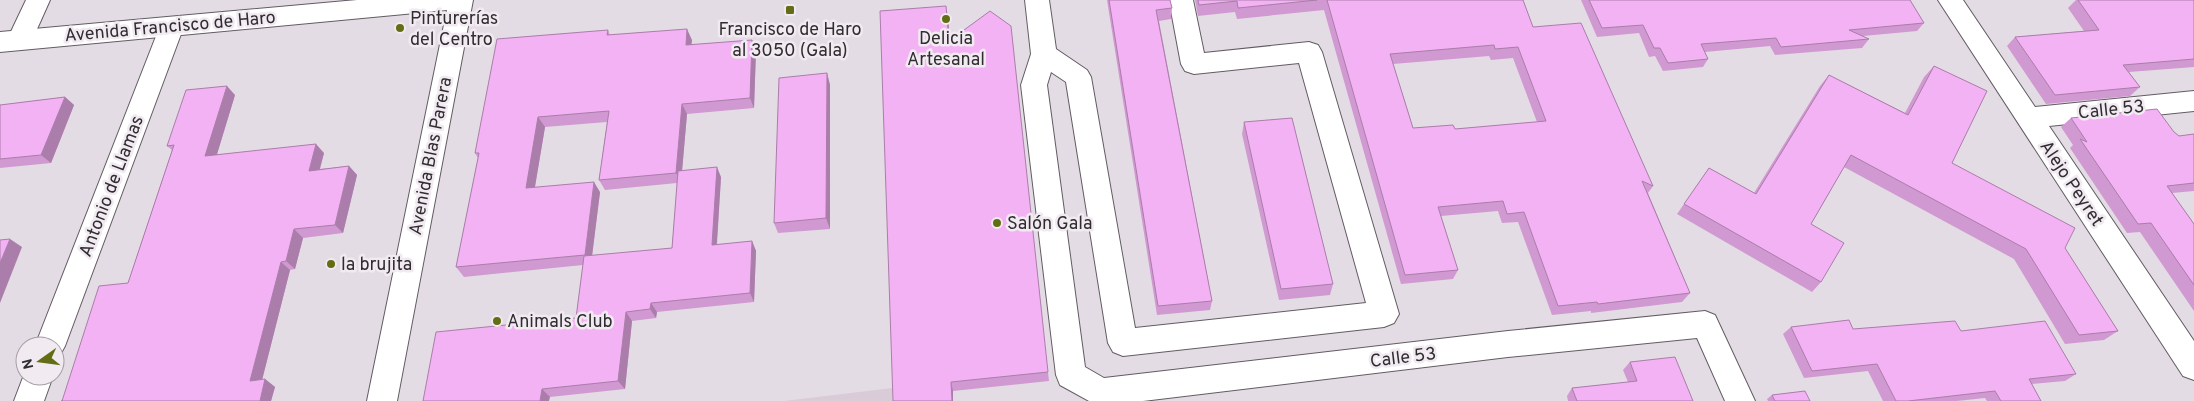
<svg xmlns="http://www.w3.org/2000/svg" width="2194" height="401" viewBox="0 0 2194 401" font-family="Overpass,sans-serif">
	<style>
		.built { fill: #d9ccd8 }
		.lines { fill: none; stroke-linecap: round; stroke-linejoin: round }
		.minor-casing { stroke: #625c62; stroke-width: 2 }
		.major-casing { stroke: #625c62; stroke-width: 2 }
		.minor { fill: #fff; fill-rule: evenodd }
		.major { fill: #fff; fill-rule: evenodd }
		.wall { fill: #d199d1; fill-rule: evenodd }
		.shaded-wall { fill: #aa7daa }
		.building { fill: #f3b2f3; stroke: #aa7daa; fill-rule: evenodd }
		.poi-dot { fill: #636d15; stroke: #f1eaf1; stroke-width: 2 }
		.labels { text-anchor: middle; stroke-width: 5; stroke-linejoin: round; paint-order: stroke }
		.poi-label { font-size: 18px; fill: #302d30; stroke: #f1eaf1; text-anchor: start }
		.street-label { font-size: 18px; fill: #302d30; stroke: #f1eaf1 }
	</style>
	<rect width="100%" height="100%" fill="#e4dce4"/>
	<!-- built -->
	<polygon class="built" points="892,388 893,401 784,401"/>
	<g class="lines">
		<!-- minor casing -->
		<g class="minor-casing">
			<g id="minor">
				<polygon points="26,0 50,0 29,47 20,50 11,47 7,40"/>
				<polygon points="1025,0 1049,0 1056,49 1087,70 1091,77 1135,328 1366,303 1299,63 1194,74 1185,71 1181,64 1169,0 1193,0 1204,53 1309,42 1318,45 1322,52 1399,314 1394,323 1384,327 1123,356 1113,352 1108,343 1066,82 1051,72 1047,85 1085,367 1104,378 1508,331 1705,311 1715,315 1755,401 1725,401 1697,338 1508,357 1143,401 1089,401 1060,385 1056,375 1021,85 1031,54"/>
				<polygon points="1938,0 1963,0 2035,107 2194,91 2194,111 2049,126 2194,341 2194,380 2183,376"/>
				<polygon points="172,17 181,19 184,26 65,346 60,355 55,358 55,346 35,346 160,26 163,19"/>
				<polygon points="25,372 25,376 53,376 44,401 14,401"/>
			</g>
		</g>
		<!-- major casing -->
		<g class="major-casing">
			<polygon id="major" points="357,0 473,0 397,401 367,401 447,10 0,52 0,32"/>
		</g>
		<!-- minor -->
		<use href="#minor" class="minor"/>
		<!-- major -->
		<use href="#major" class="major"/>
	</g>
	<!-- wall -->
	<g class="wall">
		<polygon points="1107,0 1170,0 1172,8 1171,19 1159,21 1212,301 1210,310 1157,315"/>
		<path d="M1195,0H1523L1533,27L1653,186L1648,193L1690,293L1682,302L1591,313V311L1552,315L1518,222L1502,223L1498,211L1441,216L1458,270L1453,279L1401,284L1324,10L1237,19L1235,12L1198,16ZM1489,56L1491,60L1513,58L1537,122L1455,129L1413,128L1393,64Z"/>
		<polygon points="1581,0 1910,0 1924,23 1917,31 1863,36 1869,39 1862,48 1775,55 1770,46 1705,52 1708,59 1703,67 1663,71 1655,56 1649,57 1639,33 1597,37"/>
		<polygon points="2076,0 2194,0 2194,67 2129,72 2140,87 2130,96 2046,104 2007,46 2015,37 2084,31 2068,8"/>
		<polygon points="948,18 950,40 1048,372 1049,381 953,391 953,401 893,401"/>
		<path d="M608,30L610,35L692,40L691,45L752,40L756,50L754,108L687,114L682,170L721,177L717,245L752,241L756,251L754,302L657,312L656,318L632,321L625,389L550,397L423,401L576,318L583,265L464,277L456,267L478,158L475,153ZM607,122L599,180L605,190L677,183L672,248L592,256L600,192L535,187L545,127Z"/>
		<polygon points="1934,66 1952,163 2065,248 2118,331 2104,340 2065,344 2014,259 1844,167 1811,224 1821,282 1812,292 1677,214 1709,168 1754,193 1820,86 1829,75 1905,113 1924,77"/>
		<polygon points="827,73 830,85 830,229 778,233 774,223"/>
		<polygon points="235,95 217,154 324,153 320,169 349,166 357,175 343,233 303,238 295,269 290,270 262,380 265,379 275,387 271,401 61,401 62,401 128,283 172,150 167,146"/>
		<polygon points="65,97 74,105 51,163 0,168 0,105"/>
		<polygon points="2071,118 2174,132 2179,136 2194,134 2194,191 2172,193 2194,224 2194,311 2140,232 2127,233 2070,148 2073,145 2061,127"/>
		<polygon points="1244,122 1333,284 1330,295 1279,300 1242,134"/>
		<polygon points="1791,327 1853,329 1961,331 2076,374 2065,381 2032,384 2041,401 1987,401 1985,398 1957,401 1883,401 1868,371 1804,378 1783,334"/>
		<polygon points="1630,362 1693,401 1568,401 1567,396 1572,388 1628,382 1623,370"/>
		<polygon points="1772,395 1810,401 1768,401 1767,399"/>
	</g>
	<!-- shaded-wall -->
	<g class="shaded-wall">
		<polygon points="946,6 948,18 951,53 949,41"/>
		<polygon points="687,29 692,40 690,56 686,45"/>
		<polygon points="752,40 756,50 754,108 750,98"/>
		<polygon points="827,73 830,85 830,229 826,218"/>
		<polygon points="227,86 235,95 214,164 205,156"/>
		<polygon points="65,97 74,105 51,163 41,155"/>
		<polygon points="682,104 687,114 681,183 676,173"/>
		<polygon points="538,117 545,127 533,198 526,188"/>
		<polygon points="316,144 324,153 317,179 309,171"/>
		<polygon points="349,166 357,175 343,233 335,225"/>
		<polygon points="717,167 721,177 716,255 712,245"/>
		<polygon points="594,182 600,192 591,264 585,255"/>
		<polygon points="294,229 303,238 295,269 286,261"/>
		<polygon points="10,239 22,247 0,303 0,263"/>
		<polygon points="752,241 756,251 754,302 750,293"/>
		<polygon points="281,262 290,270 260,388 250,381"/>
		<polygon points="651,303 657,312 656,318 650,309"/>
		<polygon points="626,312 632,321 625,389 618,381"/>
		<polygon points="265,379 275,387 271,401 260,401"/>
		<polygon points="951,382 953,391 953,401 952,401"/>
		<polygon points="542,389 550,397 549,401 540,401"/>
	</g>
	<!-- building -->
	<g class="building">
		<polygon points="1109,0 1170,0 1172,8 1156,10 1212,301 1158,306"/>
		<polygon points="1198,0 1317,0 1238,8 1237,1 1199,5"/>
		<path d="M1327,0H1523L1533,27L1581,23L1653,186L1642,181L1690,293L1598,304L1597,302L1558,306L1524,212L1507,214L1503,201L1438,207L1458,270L1405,275ZM1494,45L1495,49L1518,47L1546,121L1455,129L1453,125L1413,128L1390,54Z"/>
		<polygon points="1589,0 1910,0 1924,23 1849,30 1869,39 1781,47 1776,38 1701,44 1708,59 1668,63 1660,48 1654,48 1643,25 1602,28"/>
		<polygon points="2078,0 2194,0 2194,59 2123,65 2140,87 2055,95 2015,37 2099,30"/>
		<polygon points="946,6 949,41 990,11 1011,26 1048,372 951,382 952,401 893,401 880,11"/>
		<polygon points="687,29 686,45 752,40 750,98 682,104 676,173 599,180 609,111 538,117 526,188 594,182 585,255 456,267 479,153 475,153 497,39 608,30 607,35"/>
		<polygon points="1934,66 1987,91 1952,163 2075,228 2065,248 2118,331 2079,335 2026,249 1851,155 1811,224 1844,243 1821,282 1684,204 1709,168 1756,194 1829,75 1908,115"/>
		<polygon points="827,73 826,218 774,223 779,78"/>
		<polygon points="227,86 205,156 316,144 309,171 349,166 335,225 294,229 286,261 281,262 250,381 265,379 260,401 61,401 62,401 99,286 128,283 174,145 167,146 186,90"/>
		<polygon points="65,97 41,155 0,159 0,105"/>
		<polygon points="2157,109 2174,132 2179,136 2194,134 2194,183 2167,186 2194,224 2194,285 2151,223 2138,224 2080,139 2087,142 2071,118"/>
		<polygon points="1292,118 1333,284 1281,289 1244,122"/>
		<polygon points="717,167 712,245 752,241 750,293 651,303 650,309 626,312 618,381 542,389 540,401 423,401 436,332 576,318 584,256 672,248 678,171"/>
		<polygon points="10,239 0,263 0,240"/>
		<polygon points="1849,320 1853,329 1955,321 1961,331 2045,321 2076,374 2029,379 2041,401 2001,401 1995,391 1908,401 1896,401 1877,364 1812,371 1791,327"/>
		<polygon points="1675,357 1693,401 1577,401 1572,388 1637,381 1630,362"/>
		<polygon points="1805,391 1810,401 1775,401 1772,395"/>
	</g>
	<!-- markers -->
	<g class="poi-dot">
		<rect x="785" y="5" width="10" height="10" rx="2.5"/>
		<circle cx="946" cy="19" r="5"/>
		<circle cx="400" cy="28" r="5"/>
		<circle cx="997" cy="223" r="5"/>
		<circle cx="331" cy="264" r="5"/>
		<circle cx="497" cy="321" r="5"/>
	</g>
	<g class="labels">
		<!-- poi labels -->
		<g class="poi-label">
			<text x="410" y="24">Pinturerías<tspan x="410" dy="21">del Centro</tspan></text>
			<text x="790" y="35" text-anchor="middle">Francisco de Haro<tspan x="790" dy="21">al 3050 (Gala)</tspan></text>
			<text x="946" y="44" text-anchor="middle">Delicia<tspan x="946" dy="21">Artesanal</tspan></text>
			<text x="1007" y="229">Salón Gala</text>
			<text x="341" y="270">la brujita</text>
			<text x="507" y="327">Animals Club</text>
		</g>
		<!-- street labels -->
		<g class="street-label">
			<text transform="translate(170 26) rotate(-5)" y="6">Avenida Francisco de Haro</text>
			<text transform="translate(2111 109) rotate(-6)" y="6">Calle 53</text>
			<text transform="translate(430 156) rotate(-79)" y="6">Avenida Blas Parera</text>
			<text transform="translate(2072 183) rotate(56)" y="6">Alejo Peyret</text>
			<text transform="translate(111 186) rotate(-69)" y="6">Antonio de Llamas</text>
			<text transform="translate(1403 357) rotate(-7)" y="6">Calle 53</text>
		</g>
	</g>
	<!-- north arrow -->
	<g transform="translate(40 361) rotate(256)"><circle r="24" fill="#f1eaf1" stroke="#a49ea4"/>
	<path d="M0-4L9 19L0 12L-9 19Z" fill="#636d15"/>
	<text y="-8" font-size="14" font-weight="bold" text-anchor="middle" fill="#302d30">N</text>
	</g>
</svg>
